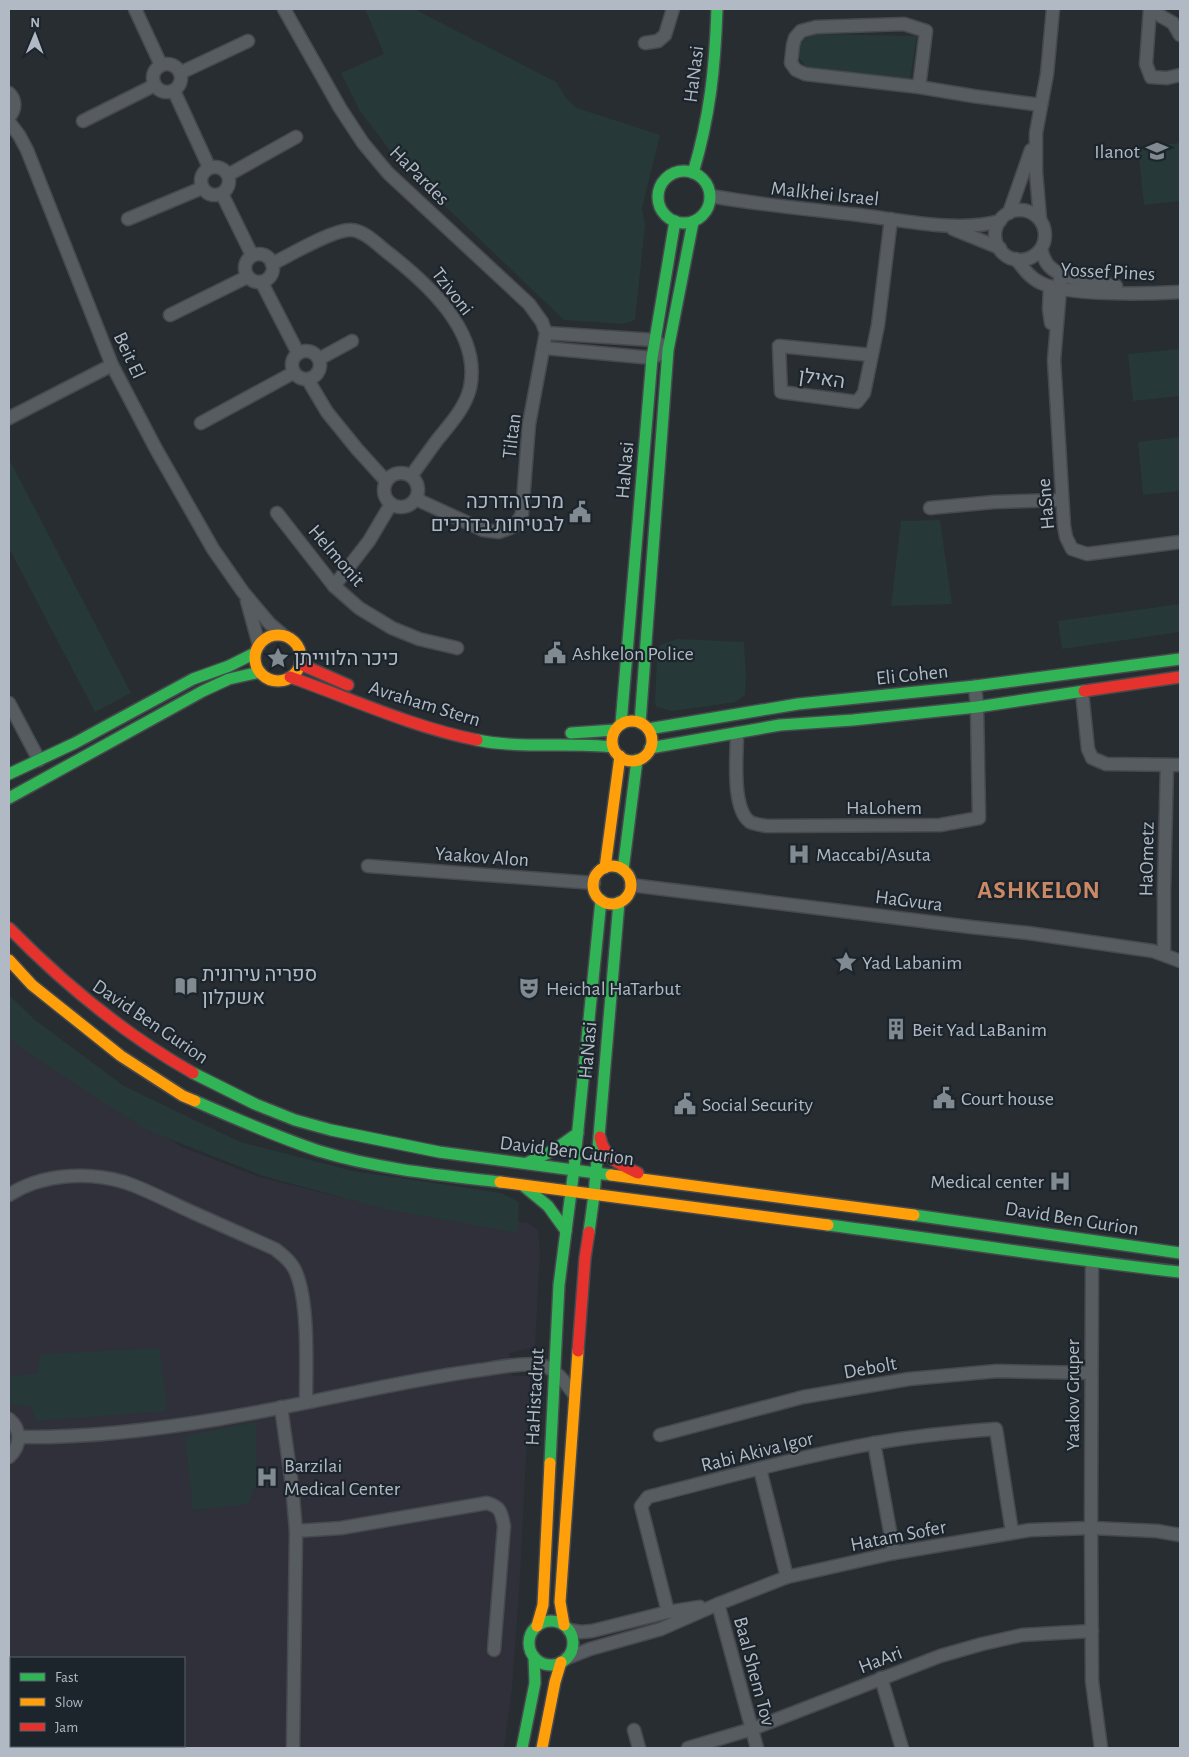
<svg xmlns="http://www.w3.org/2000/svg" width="1189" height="1757" viewBox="0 0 1189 1757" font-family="'Alegreya Sans',Heebo,sans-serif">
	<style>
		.medical { fill: #30303b; fill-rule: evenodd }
		.green { fill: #263838 }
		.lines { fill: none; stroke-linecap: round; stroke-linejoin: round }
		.street-casing { stroke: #46494d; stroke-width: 15 }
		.fast-casing { stroke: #46494d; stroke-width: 14 }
		.slow-casing { stroke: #46494d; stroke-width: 14 }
		.jam-casing { stroke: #46494d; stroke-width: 14 }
		.street { stroke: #575c61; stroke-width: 12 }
		.fast { stroke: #30b455; stroke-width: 11 }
		.slow { stroke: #ff9f0a; stroke-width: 11 }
		.jam { stroke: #e5322d; stroke-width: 11 }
		.labels { text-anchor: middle; stroke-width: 4.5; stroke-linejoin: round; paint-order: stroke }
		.street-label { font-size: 20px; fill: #b1bac4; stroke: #1c242c }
		.poi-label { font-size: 20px; fill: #b1bac4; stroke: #1c242c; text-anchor: start }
		.district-label { font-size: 25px; font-weight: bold; letter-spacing: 1px; fill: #cb8865; stroke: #1c242c }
	</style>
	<rect width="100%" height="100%" fill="#282d32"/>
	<!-- medical -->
	<path class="medical" d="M9,1021L128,1113L182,1147L259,1177L352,1200L438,1213L528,1223L538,1230L540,1251L535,1347L509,1353L512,1376H530L520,1578L512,1688L504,1748H9ZM11,1658H184V1746H11Z"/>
	<!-- green -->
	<g class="green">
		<polygon points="365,9 414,9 556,82 566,98 577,108 660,135 642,208 645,225 635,320 623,324 564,320 398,161 360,111 341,73 384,54"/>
		<path d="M816,34L917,36L910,79L806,67L797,55C799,42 804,38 816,34Z"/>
		<polygon points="1180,143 1180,201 1144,205 1138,148"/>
		<polygon points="1180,349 1180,396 1133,401 1128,354"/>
		<polygon points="1180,437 1180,491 1143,495 1138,442"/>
		<polygon points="9,459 131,693 95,712 9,548"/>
		<polygon points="940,520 952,604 891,606 901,521"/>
		<polygon points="1180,604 1180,632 1062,649 1058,621"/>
		<polygon points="677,639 744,642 746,675 745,695 736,702 672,711 657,707 655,703 657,656 660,645"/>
		<polygon points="9,995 35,1020 124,1086 240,1142 353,1171 501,1193 519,1202 518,1233 385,1209 263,1176 145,1129 24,1050 9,1037"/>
		<polygon points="160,1348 167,1411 36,1421 30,1406 9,1404 9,1377 37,1373 40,1354"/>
		<polygon points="256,1422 257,1482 248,1504 193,1510 185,1436"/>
	</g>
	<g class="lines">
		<!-- street casing -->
		<g class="street-casing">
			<g id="street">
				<polyline points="135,9 161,65"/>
				<polyline points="284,9 340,108 363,143 388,173 529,304 542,322 546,333 529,424 522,514 515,526 499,532 483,530 416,499"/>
				<polyline points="1150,9 1146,64 1151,77 1167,78 1180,75"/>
				<polyline points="1150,10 1173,23 1180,35"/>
				<polyline points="645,43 658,41 665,35 673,9"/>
				<circle cx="167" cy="78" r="14"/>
				<polyline points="180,73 248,41"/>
				<polyline points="919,87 926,31 904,24 816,27 801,31 795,38 793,45 791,63 796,70 805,74 919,87 973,96 1041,105"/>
				<polyline points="174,91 209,167"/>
				<path d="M9,93C16,100 16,109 9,117"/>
				<polyline points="83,121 155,85"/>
				<polyline points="9,122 19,135 27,150 112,365 156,449 213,549 243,592 270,624 283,635"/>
				<circle cx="215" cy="181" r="14"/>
				<polyline points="228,175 296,137"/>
				<polyline points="222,194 252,255"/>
				<path d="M711,196C760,205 809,209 859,215C902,220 958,233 1000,221"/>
				<circle cx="1020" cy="235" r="25"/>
				<polyline points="1009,213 1031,150"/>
				<polyline points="128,219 202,188"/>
				<polyline points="1040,219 1036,172 1036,133 1047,74 1053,9"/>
				<polyline points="953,229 1000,248"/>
				<path d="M1041,249C1043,255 1044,261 1049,266C1061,280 1098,283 1116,286"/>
				<circle cx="259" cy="268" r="14"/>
				<path d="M1016,259C1023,268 1030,278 1041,283C1070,296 1147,294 1180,292"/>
				<path d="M272,264C290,255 335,228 352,230C365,231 378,245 387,252C427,283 482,332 470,388C465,408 451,423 438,439C429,451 420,464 411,476"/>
				<polyline points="1060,274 1060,289 1054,360 1064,526 1066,537 1072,549 1087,554 1180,542"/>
				<polyline points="262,283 298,353"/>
				<polyline points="1050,287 1049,309 1051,323"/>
				<polyline points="170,315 247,277"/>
				<polyline points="546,333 654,340 661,345"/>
				<polyline points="545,348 652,358 658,355"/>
				<circle cx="306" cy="365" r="14"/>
				<polyline points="871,355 779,346 781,392 857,402 864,393 878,325 891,219"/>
				<polyline points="319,359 352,341"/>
				<polyline points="308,380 327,412 357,449 386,481"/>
				<polyline points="9,418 112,365"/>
				<polyline points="201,423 293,373"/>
				<circle cx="401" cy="490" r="17"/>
				<polyline points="930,508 994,502 1062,500"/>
				<polyline points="277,513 334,586 359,608 392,628 419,639 457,648"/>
				<polyline points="334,586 369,541 391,504"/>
				<polyline points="247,601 259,645"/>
				<polyline points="1082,692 1088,749 1092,758 1106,764 1180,765"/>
				<polyline points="9,703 39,760"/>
				<path d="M737,733C737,754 731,808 750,822C754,824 761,825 766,826L940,825L979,818L977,707L975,686"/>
				<polyline points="368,866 594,883"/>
				<polyline points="631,885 971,927 1028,933 1153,951 1180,961"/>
				<polyline points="1164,954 1164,891 1167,765"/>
				<path d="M9,1195C41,1174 87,1171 124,1182C148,1190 171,1203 194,1213C221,1225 248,1237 275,1249C284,1256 293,1263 297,1275C309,1307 306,1367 306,1402"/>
				<polyline points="1092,1262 1091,1528 1092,1681 1101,1748"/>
				<polyline points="281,1407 292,1485 296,1531 293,1748"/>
				<path d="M9,1419C22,1430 21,1446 9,1457"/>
				<polyline points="660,1435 803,1397 909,1379 997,1371 1091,1373"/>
				<path d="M19,1437C85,1438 153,1430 219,1419C306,1405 392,1382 480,1370C495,1368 530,1361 544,1366C557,1370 566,1384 574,1394"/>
				<polyline points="874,1443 894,1553"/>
				<polyline points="760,1469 787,1577"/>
				<path d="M296,1531L341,1528L487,1503C501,1507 501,1512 504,1526L494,1650"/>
				<polyline points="718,1604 757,1748"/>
				<path d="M668,1612L641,1506L648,1497C723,1478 798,1457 875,1443C915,1436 955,1432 996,1429L1012,1532"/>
				<polyline points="569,1630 581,1632 592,1631 668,1612 700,1607"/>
				<polyline points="567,1658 590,1649 661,1629 718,1604 787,1577 894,1553 1030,1530 1091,1528 1157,1531 1180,1535"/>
				<polyline points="881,1678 902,1748"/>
				<polyline points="634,1730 639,1748"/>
				<polyline points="688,1748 752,1729 940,1656 982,1644 1022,1635 1092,1631"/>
			</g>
		</g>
		<!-- fast casing -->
		<g class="fast-casing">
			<g id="fast">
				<circle cx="684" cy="197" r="26"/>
				<path d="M693,173C710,116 715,68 717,9"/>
				<polyline points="640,723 668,350 693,222"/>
				<polyline points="621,724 652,358 675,221"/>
				<polyline points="648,729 798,704 975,686 1180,659"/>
				<polyline points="571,733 615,730"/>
				<path d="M477,740C520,749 569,742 613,747"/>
				<polyline points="650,748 780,725 853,720 977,707 1084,691"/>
				<polyline points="9,774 75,743 193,679 229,666 255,653"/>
				<polyline points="9,798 203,691 229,679 260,672"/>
				<polyline points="623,870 637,760"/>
				<polyline points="193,1073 255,1104 295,1120 331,1130 439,1152 611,1175"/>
				<path d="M195,1101C236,1119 277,1137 319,1151C378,1169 440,1175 500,1182"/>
				<polyline points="527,1163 554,1150 578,1133"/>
				<polyline points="525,1187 548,1206 566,1231"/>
				<polyline points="914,1215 1180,1253"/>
				<path d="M828,1225C945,1240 1062,1259 1180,1272"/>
				<polyline points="589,1232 594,1195 619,902"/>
				<polyline points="550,1463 559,1285 574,1169 601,900"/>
				<circle cx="551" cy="1643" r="22"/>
				<polyline points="522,1748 535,1683 534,1657"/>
			</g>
		</g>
		<!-- slow casing -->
		<g class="slow-casing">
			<g id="slow">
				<circle cx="278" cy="658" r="23"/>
				<circle cx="632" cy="741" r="20"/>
				<circle cx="612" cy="885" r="19"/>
				<polyline points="605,868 620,756"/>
				<polyline points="9,960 32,985 121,1056 183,1096 195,1101"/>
				<polyline points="611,1175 914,1215"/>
				<polyline points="500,1182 828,1225"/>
				<polyline points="564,1625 560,1602 578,1351"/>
				<polyline points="537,1626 543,1605 550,1463"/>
				<polyline points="542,1748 555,1682 561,1662"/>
			</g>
		</g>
		<!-- jam casing -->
		<g class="jam-casing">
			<g id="jam">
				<polyline points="300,664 348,685"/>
				<path d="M290,677C352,699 412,727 477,740"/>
				<polyline points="1084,691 1180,677"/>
				<path d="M9,928C64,984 124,1034 193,1073"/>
				<path d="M600,1137C604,1158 620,1165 638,1173"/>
				<polyline points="578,1351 585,1258 589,1232"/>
			</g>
		</g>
		<!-- street -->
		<use href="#street" class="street"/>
		<!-- fast -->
		<use href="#fast" class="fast"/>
		<!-- slow -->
		<use href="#slow" class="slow"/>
		<!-- jam -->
		<use href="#jam" class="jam"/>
	</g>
	<!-- icons -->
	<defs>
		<g id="school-bare" transform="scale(1.725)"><path d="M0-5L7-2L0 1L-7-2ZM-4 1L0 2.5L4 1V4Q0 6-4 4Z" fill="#818991" stroke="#1c242c" stroke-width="2.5" paint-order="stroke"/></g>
		<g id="civic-bare" transform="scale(1.725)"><path d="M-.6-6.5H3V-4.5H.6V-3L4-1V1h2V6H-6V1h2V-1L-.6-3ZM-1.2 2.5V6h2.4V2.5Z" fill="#818991" stroke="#1c242c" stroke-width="2.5" paint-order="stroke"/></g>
		<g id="sight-bare" transform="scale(1.725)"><path d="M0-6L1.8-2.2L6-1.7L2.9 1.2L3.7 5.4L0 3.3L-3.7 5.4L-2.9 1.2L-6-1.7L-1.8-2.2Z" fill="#818991" stroke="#1c242c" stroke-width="2.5" paint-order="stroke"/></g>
		<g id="hospital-bare" transform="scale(1.725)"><path d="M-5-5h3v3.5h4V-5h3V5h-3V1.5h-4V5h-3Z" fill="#818991" stroke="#1c242c" stroke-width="2.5" paint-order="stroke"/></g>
		<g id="library-bare" transform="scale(1.725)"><path d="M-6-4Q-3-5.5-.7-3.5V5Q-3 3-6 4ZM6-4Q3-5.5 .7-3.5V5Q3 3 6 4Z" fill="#818991" stroke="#1c242c" stroke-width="2.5" paint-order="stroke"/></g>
		<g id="theatre-bare" transform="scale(1.725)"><path d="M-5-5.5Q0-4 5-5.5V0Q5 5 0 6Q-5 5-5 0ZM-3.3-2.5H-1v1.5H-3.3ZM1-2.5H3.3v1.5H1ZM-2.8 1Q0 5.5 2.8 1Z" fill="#818991" stroke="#1c242c" stroke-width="2.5" paint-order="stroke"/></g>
		<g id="building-bare" transform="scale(1.725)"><path d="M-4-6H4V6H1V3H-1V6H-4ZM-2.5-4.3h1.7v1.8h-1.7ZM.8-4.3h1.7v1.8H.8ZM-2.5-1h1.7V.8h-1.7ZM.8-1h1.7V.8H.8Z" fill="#818991" stroke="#1c242c" stroke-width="2.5" paint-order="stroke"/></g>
	</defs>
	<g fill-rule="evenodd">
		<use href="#school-bare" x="1157" y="151"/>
		<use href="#civic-bare" x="580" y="512"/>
		<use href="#civic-bare" x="555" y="653"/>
		<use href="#sight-bare" x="278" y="658"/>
		<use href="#hospital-bare" x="799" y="854"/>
		<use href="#sight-bare" x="846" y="962"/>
		<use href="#library-bare" x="186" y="986"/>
		<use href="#theatre-bare" x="529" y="988"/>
		<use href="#building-bare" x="896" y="1029"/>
		<use href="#civic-bare" x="944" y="1098"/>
		<use href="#civic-bare" x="685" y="1104"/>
		<use href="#hospital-bare" x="1060" y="1181"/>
		<use href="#hospital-bare" x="267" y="1477"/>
	</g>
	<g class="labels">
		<!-- street labels -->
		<g class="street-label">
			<text transform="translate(693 74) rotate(-83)" y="7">HaNasi</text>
			<text transform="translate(420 175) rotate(45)" y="7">HaPardes</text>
			<text transform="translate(825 193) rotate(6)" y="7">Malkhei Israel</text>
			<text transform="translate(1108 271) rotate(3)" y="7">Yossef Pines</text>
			<text transform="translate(453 291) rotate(52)" y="7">Tzivoni</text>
			<text transform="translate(130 355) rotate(65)" y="7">Beit El</text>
			<text transform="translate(822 378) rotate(8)" y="7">האילן</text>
			<text transform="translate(511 436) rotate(-83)" y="7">Tiltan</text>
			<text transform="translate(624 470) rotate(-85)" y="7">HaNasi</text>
			<text transform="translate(1045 504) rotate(-95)" y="7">HaSne</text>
			<text transform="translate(337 555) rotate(49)" y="7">Helmonit</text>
			<text transform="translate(912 674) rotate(-6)" y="7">Eli Cohen</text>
			<text transform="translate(425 703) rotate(17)" y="7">Avraham Stern</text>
			<text x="884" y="814">HaLohem</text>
			<text transform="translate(482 856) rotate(4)" y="7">Yaakov Alon</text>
			<text transform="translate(1146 859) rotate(-89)" y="7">HaOmetz</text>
			<text transform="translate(909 900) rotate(7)" y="7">HaGvura</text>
			<text transform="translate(151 1021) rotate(34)" y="7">David Ben Gurion</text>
			<text transform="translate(587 1050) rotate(-85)" y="7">HaNasi</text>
			<text transform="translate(567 1150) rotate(7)" y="7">David Ben Gurion</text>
			<text transform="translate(1072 1218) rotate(9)" y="7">David Ben Gurion</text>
			<text transform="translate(870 1367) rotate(-10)" y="7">Debolt</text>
			<text transform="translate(1072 1395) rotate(-90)" y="7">Yaakov Gruper</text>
			<text transform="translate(534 1397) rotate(-87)" y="7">HaHistadrut</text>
			<text transform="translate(757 1451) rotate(-14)" y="7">Rabi Akiva Igor</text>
			<text transform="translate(898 1535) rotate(-11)" y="7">Hatam Sofer</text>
			<text transform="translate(880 1659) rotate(-21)" y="7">HaAri</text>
			<text transform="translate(755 1671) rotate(75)" y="7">Baal Shem Tov</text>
		</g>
		<!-- poi labels -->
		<g class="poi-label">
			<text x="1140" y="158" text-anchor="end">Ilanot</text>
			<text x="564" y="508" text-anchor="end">מרכז הדרכה<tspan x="564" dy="23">לבטיחות בדרכים</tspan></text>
			<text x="572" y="660">Ashkelon Police</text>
			<text x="294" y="665">כיכר הלווייתן</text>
			<text x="816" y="861">Maccabi/Asuta</text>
			<text x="862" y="969">Yad Labanim</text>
			<text x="202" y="981">ספריה עירונית<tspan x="202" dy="23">אשקלון</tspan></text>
			<text x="546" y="995">Heichal HaTarbut</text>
			<text x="912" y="1036">Beit Yad LaBanim</text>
			<text x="961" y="1105">Court house</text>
			<text x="702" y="1111">Social Security</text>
			<text x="1044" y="1188" text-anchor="end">Medical center</text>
			<text x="284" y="1472">Barzilai<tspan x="284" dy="23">Medical Center</tspan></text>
		</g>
		<!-- district labels -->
		<g class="district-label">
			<text x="1039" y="898">ASHKELON</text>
		</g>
	</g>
	<!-- border -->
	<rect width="1189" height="1757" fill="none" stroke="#b1bac4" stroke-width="20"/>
	<!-- legend -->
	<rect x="10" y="1657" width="175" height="90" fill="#1c242c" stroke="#586069"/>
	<rect x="20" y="1673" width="25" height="8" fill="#30b455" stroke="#586069"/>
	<text x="55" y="1682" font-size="15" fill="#b1bac4">Fast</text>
	<rect x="20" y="1698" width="25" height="8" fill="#ff9f0a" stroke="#586069"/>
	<text x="55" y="1707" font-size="15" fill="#b1bac4">Slow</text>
	<rect x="20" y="1723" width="25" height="8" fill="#e5322d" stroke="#586069"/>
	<text x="55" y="1732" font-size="15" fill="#b1bac4">Jam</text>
	<!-- north arrow -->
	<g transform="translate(35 35) rotate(1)" stroke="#1c242c" stroke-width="4" paint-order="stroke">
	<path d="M0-4L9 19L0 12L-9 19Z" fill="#b1bac4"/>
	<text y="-8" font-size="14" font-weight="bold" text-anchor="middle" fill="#b1bac4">N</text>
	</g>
</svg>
